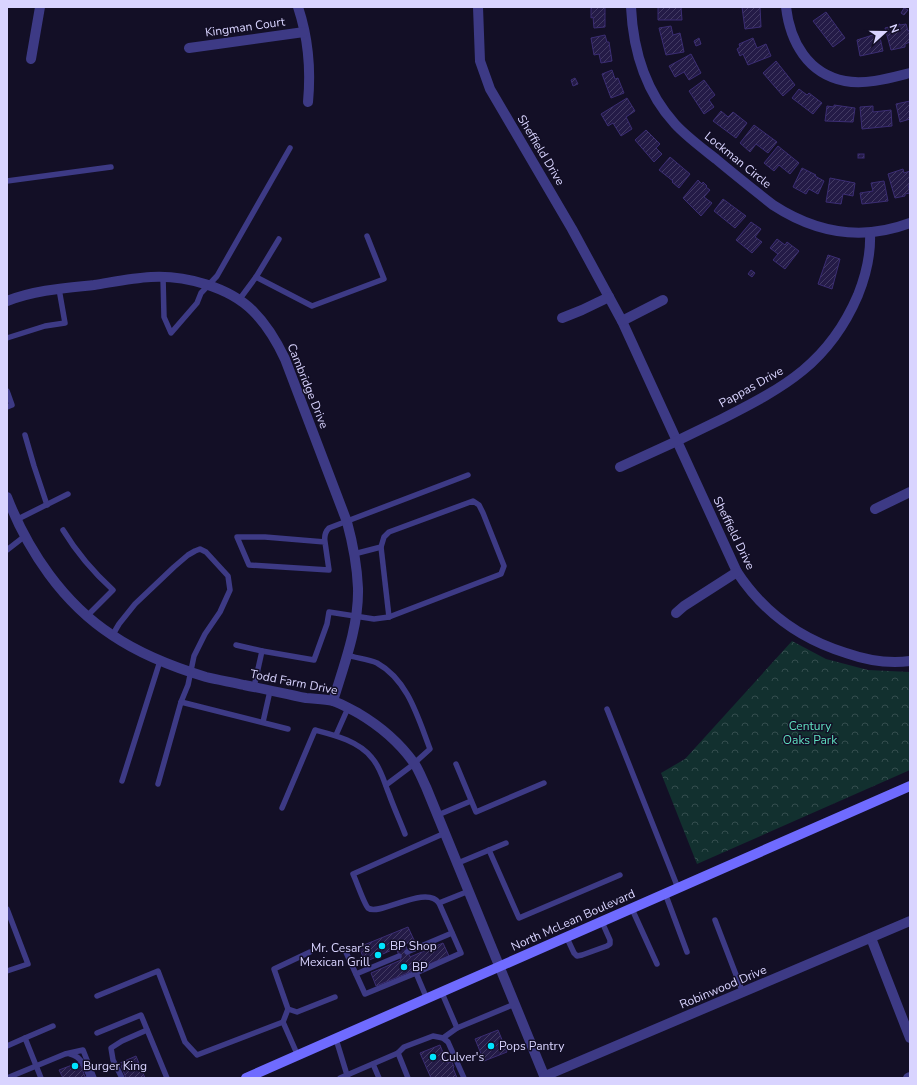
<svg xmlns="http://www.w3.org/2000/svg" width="917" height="1085" viewBox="0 0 917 1085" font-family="'Nunito Sans',sans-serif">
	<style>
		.forest { fill: url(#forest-crowns) }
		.building { fill: url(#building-hatch); stroke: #3b2d73 }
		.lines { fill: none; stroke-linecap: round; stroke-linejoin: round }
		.service { stroke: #3d3a85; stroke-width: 5.5 }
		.minor { stroke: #3d3a85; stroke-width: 10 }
		.secondary { stroke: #6f6bff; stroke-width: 10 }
		.poi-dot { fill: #00e5ff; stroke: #130f26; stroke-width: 1.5 }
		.labels { text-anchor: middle; stroke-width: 3; stroke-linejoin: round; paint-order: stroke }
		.street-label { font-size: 12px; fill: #d9d4ff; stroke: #130f26 }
		.park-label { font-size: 12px; fill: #5fe0c0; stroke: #130f26 }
		.poi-label { font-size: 12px; fill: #d9d4ff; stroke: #130f26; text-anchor: start }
	</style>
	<defs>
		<pattern id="forest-crowns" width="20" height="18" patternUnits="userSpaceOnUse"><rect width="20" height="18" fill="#12302f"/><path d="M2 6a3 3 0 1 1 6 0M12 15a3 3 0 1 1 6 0" fill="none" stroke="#344d4e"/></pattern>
		<pattern id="building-hatch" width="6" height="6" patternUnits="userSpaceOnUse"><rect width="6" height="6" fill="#241b47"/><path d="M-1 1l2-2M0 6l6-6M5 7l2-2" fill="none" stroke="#433b63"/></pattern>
	</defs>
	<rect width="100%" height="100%" fill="#130f26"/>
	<!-- forest -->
	<polygon class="forest" points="792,641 826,659 868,670 910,672 910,770 697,864 661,773 685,759"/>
	<!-- building -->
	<g class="building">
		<polygon points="591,7 605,7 605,27 594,28 593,17 591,18"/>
		<polygon points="658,7 681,7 682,20 658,20"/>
		<polygon points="742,7 760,7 761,27 745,29"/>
		<polygon points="904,8 908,10 904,15 901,13"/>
		<polygon points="826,12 845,38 833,47 813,21"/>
		<polygon points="900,24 900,25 906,24 908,31 910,30 910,42 905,44 905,47 891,50 885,28"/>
		<polygon points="671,26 673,35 680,33 684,52 666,55 659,28"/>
		<polygon points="879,33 883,51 860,56 857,40"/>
		<polygon points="605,35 607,42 609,42 612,61 601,63 599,54 594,55 591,38"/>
		<polygon points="699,38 701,44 696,46 694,41"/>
		<polygon points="753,38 757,48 766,44 771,56 748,65 743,54 740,56 737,49 740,47 739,44"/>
		<polygon points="691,54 701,73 689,80 684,72 675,77 669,66"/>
		<polygon points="776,61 795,85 783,96 763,73"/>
		<polygon points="612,70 615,79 618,78 624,93 611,98 602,74"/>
		<polygon points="575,78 578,84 573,86 571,80"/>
		<polygon points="704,80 715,95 709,100 714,107 704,114 689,91"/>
		<polygon points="799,89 807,95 809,93 822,103 813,114 792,98"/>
		<polygon points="627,98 635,111 626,117 632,129 621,136 613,123 608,126 601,114"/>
		<polygon points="910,101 910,119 900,122 896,104"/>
		<polygon points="834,105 855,108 853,122 825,121 827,106 834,107"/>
		<polygon points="873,106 873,112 891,110 892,126 862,129 860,107"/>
		<polygon points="721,111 728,117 733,112 747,123 736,138 713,121"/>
		<polygon points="754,125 777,142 768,153 756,144 750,152 740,143"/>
		<polygon points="646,130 660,144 656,148 662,154 654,162 635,140"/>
		<polygon points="778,146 799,163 790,174 779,165 774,171 764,163"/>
		<rect x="858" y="154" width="6" height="4"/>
		<polygon points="670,157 690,174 679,188 672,182 673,181 659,170"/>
		<polygon points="802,168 816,175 815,176 824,181 818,194 809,189 806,194 793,187"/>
		<polygon points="903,169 904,173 910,171 910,184 908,185 910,193 905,194 905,196 895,198 888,174"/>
		<polygon points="830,178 855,183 853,196 843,194 841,204 826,202"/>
		<polygon points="698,180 702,184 703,182 707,186 706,187 710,190 704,197 712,203 701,216 683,198"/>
		<polygon points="884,181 888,201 862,204 860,193 873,191 871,183"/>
		<polygon points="723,199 746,216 735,228 714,211"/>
		<polygon points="751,222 761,229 755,237 762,242 752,253 736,240"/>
		<polygon points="777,239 785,245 787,242 799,251 785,269 773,260 778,254 770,248"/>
		<polygon points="828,255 840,259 832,289 818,284"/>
		<polygon points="751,270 755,273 752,277 748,274"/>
		<polygon points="408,927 414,940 365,962 359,947"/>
		<polygon points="443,943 449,956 376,986 371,973 401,960 396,948 405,944 410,957"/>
		<polygon points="498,1030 507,1052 484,1061 475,1039"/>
		<polygon points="440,1045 447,1063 452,1062 454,1067 453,1068 457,1078 431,1078 420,1053"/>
		<polygon points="136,1056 145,1078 126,1078 120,1063"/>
		<polygon points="80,1062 85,1077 87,1076 88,1078 63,1078 59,1070"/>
	</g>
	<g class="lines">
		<!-- service -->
		<g class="service">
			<polyline points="7,181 111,167"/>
			<polyline points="163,277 164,317 171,333 197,303 201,293 217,276 290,148"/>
			<polyline points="256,277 312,306 384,279 367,236"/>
			<polyline points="239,300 256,277 279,239"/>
			<polyline points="7,338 45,326 65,323 59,289"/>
			<polyline points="7,391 12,405 7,407"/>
			<polyline points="25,435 34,466 47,505"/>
			<polyline points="16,520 68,494"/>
			<path d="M63,530C77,553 92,571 113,590L87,616"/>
			<path d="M325,542L265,537H237L249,565L329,570L325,542C324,536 325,532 329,528L468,475"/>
			<polyline points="381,547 389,617"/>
			<polyline points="7,550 25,536"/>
			<polyline points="112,636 119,624 135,604 174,567 188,555 195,551 200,549 206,552 228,576 230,590 220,612 205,634 194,656 188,685 181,702 158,784"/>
			<polyline points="236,645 262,651 314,660 327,624 329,612 374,619 389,617 501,574 504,566 483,513 479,505 473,501 389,532 384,537 381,547 354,554"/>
			<path d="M347,655C356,658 368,659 377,663C408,680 418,718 430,749L410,767L386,785"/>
			<polyline points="254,687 262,651"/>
			<polyline points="181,702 288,729"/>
			<polyline points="607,709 678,888"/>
			<polyline points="263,722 270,691"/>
			<polyline points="336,735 348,708"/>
			<polyline points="456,764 476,812 544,783"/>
			<polyline points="122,781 160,661"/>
			<path d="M282,808L315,730C334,735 359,741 372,758C381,768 384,782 389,794C394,808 400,821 405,834"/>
			<polyline points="438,815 471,801"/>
			<polyline points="489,850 519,918 620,875"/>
			<polyline points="458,863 506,843"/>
			<polyline points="665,893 687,952"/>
			<path d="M439,903C426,884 379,917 368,908C364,904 356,880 353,874L445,833"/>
			<polyline points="7,909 28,964 7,971"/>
			<polyline points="632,909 657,964"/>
			<polyline points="715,920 743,993"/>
			<polyline points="567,938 574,953 577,956 582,955 607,946 610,944 610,940 602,922"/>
			<polyline points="345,950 365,994 416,973 427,999"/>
			<polyline points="407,952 452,933"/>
			<polyline points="416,973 461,953 439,903 469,891"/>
			<polyline points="356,974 399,956"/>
			<polyline points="442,993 457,1028 515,1004"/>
			<polyline points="97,996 158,971 185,1042 197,1055 283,1022 298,1056"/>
			<polyline points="288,1009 297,1012 335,997"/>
			<polyline points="283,1022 288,1009 274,969 310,952"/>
			<polyline points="97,1033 141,1015 167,1078"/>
			<polyline points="25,1038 53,1026"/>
			<polyline points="443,1038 457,1028"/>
			<polyline points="336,1039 347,1075 340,1078"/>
			<polyline points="7,1046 25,1038 41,1078"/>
			<polyline points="398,1053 404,1047 433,1036 443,1038 448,1042 464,1078"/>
			<path d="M70,1054C81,1056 86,1068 90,1078"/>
			<polyline points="373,1064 379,1078"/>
			<polyline points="7,1078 65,1054 83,1050 94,1078"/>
			<polyline points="122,1078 113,1060 111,1048 122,1041 147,1030"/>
			<polyline points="348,1078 347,1075 398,1053 408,1078"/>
		</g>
		<!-- minor -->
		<g class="minor">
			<path d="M298,7C308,37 311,70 308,102"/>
			<path d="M478,7L480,61L490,89L572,229L622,321L737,572C764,613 800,639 846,653C866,660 889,664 910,661"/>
			<path d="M631,7C633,50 645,91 675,124C687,137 702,148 716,159C735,175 754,190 773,205C816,233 862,241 910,223"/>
			<path d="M786,7C790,42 808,74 845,81C866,85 890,78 910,73"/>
			<polyline points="189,48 304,32"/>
			<polyline points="31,59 40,7"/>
			<path d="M7,301C35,290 65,288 94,285C113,282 132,278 151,277C185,275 229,287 253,311C267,325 277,342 285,359L347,522C353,544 357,565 358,588C359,626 344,665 333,701"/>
			<polyline points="562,318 582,310 609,297"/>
			<polyline points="622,321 663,300"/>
			<path d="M620,467C654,452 688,436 722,419C785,387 829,363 858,295C866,275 871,255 870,233"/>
			<path d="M7,497C28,551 63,603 112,635C140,654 173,667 206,677C218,680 231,682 244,685C265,689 286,694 306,698C315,699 325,699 333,701C342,704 350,709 358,713C380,726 399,742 414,763C419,770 422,779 426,787L545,1078"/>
			<polyline points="875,509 910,492"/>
			<polyline points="676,613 684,606 737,572"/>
			<polyline points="871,938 910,1038"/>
			<polyline points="545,1076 910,921"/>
			<polyline points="908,1078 910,1077"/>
		</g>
		<!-- secondary -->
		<polyline class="secondary" points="246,1078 910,786"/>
	</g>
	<!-- markers -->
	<g class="poi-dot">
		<circle cx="382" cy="946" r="4"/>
		<circle cx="378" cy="955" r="4"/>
		<circle cx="404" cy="967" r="4"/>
		<circle cx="491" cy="1046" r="4"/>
		<circle cx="433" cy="1057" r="4"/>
		<circle cx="75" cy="1066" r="4"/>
	</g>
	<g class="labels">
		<!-- street labels -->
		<g class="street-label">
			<text transform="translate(245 27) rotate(-8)" y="4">Kingman Court</text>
			<text transform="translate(541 150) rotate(59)" y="4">Sheffield Drive</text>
			<text transform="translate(738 160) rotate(39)" y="4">Lockman Circle</text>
			<text transform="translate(308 386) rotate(68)" y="4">Cambridge Drive</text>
			<text transform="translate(751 387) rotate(-29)" y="4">Pappas Drive</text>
			<text transform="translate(734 533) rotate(64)" y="4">Sheffield Drive</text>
			<text transform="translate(294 682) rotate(11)" y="4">Todd Farm Drive</text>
			<text transform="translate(573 920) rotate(-24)" y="4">North McLean Boulevard</text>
			<text transform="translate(723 987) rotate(-23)" y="4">Robinwood Drive</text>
		</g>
		<!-- park labels -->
		<g class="park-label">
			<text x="810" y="730">Century<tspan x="810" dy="14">Oaks Park</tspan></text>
		</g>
		<!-- poi labels -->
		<g class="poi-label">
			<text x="390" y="950">BP Shop</text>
			<text x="370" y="952" text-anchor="end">Mr. Cesar's<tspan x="370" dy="14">Mexican Grill</tspan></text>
			<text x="412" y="971">BP</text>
			<text x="499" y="1050">Pops Pantry</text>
			<text x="441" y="1061">Culver's</text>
			<text x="83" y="1070">Burger King</text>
		</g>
	</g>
	<!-- border -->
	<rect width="917" height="1085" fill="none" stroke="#d9d4ff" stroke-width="16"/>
	<!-- north arrow -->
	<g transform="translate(885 32) rotate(69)" stroke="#130f26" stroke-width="3" paint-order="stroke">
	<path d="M0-3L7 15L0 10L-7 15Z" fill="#d9d4ff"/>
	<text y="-6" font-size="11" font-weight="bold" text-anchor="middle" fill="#d9d4ff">N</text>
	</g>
</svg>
